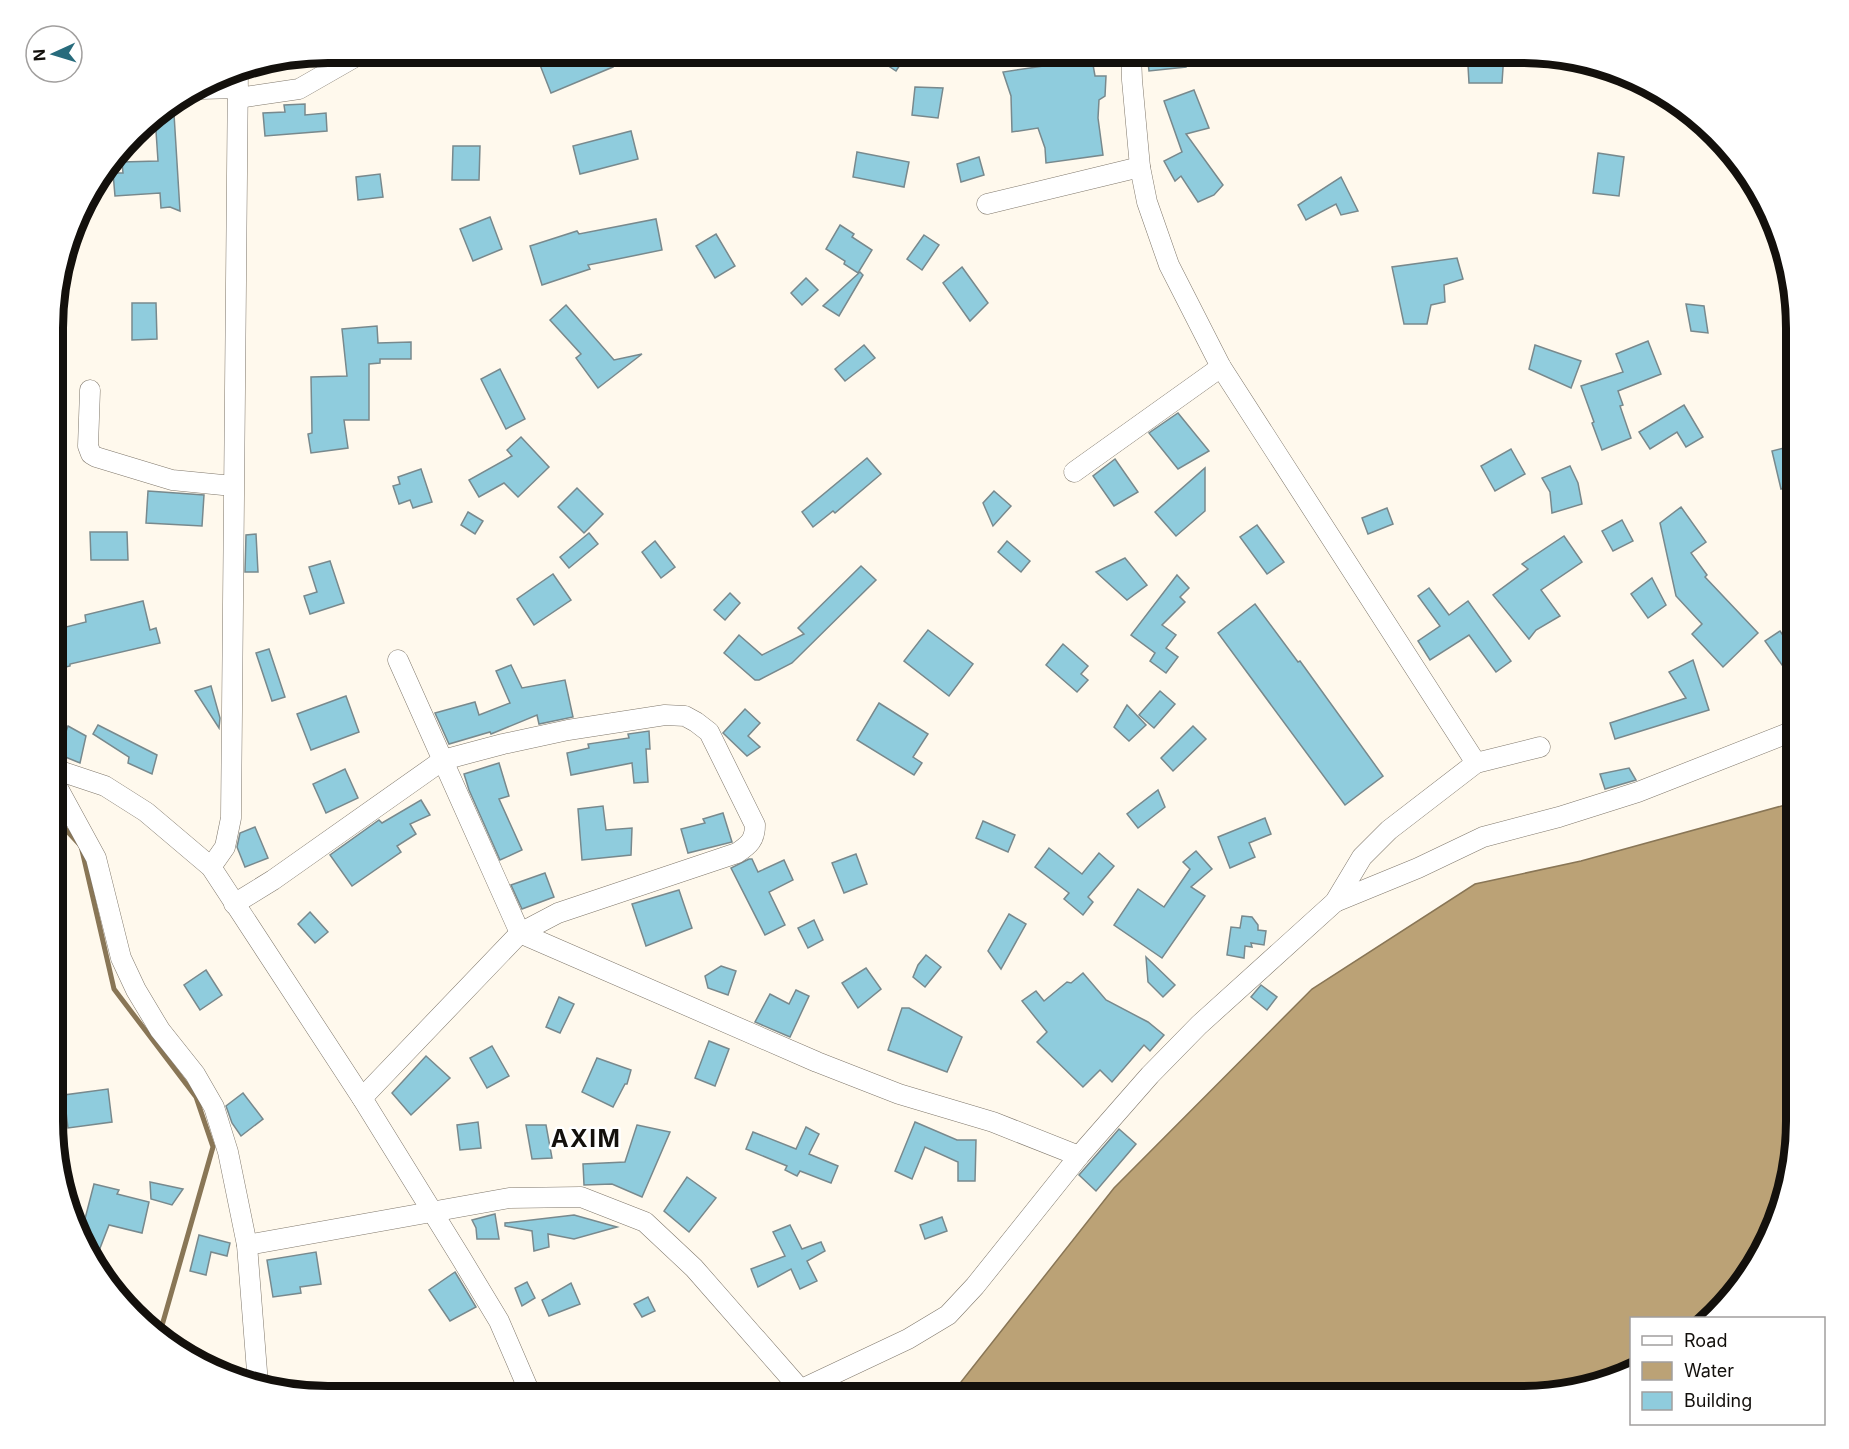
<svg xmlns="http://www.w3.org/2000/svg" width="1849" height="1449" viewBox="0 0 1849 1449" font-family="Inter,sans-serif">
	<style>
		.water { fill: #bba276; stroke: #897656; stroke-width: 1.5 }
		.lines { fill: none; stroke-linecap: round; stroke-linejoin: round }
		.stream { stroke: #897656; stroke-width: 5 }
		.building { fill: #8fccdd; stroke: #78898d; stroke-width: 1.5 }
		.street-casing { stroke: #7f776b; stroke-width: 21 }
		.street { stroke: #fff; stroke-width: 20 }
		.labels { text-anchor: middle; stroke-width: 5; stroke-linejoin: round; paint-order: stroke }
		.district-label { font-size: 24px; font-weight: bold; letter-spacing: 1.5px; fill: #13100c; stroke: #fff }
		.rim { fill: none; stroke: #13100c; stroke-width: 8 }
	</style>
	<rect width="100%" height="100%" fill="#fff9ed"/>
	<!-- water -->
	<polygon class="water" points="1796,802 1796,1140 1775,1227 1728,1303 1706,1318 1632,1318 1631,1372 1627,1375 1521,1396 950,1396 1114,1188 1312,989 1475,884 1581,861"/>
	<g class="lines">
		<!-- stream -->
		<polyline class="stream" points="54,817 81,846 114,989 196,1097 213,1147 159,1336"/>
	</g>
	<!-- building -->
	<g class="building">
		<polygon points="570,53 607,53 613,67 551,93 540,65"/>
		<polygon points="869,53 908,53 896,71"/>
		<polygon points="1147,53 1185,53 1186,67 1149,71"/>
		<polygon points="1481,53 1504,53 1502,83 1469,83 1468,66 1462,56"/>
		<polygon points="1092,59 1095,76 1106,76 1105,96 1099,100 1098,118 1103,155 1046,163 1045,148 1038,128 1012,132 1011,96 1003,72"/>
		<polygon points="915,87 943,88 938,118 912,115"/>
		<polygon points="1194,90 1209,128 1186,134 1223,185 1214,195 1198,202 1181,176 1175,181 1164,161 1182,152 1164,101"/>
		<polygon points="305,104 305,115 326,113 327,131 265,136 263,113 285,112 284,105"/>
		<polygon points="174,114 180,211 170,207 161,208 160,193 115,196 113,173 123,173 122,162 158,161 155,116"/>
		<polygon points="631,131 638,159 580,174 573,146"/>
		<polygon points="453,146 480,146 479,180 452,180"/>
		<polygon points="857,152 909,162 904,187 853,177"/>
		<polygon points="1598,153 1624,157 1619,196 1593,193"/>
		<polygon points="979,157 984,175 961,182 957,164"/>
		<polygon points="380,174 383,197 358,200 356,177"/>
		<polygon points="1341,177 1358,211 1341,215 1336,204 1306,220 1298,205"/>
		<polygon points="490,217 502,249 473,261 460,229"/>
		<polygon points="656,219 662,250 588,265 590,269 542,285 530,246 577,231 579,234"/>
		<polygon points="840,225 854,234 852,237 872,250 858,273 844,264 845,261 826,249"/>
		<polygon points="716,234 735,266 715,278 696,246"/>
		<polygon points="924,235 939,245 922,270 907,259"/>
		<polygon points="1457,258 1463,279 1444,285 1445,302 1431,305 1427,324 1404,324 1392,267"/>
		<polygon points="962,267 988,303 970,321 943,283"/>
		<polygon points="860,272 863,275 839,316 823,306"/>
		<polygon points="806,278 818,290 802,305 791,293"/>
		<polygon points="132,303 156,303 157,339 132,340"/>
		<polygon points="1686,304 1704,306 1708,333 1691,331"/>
		<polygon points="566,305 614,360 642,354 598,388 576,358 581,354 550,320"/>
		<polygon points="377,326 378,343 411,342 411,359 380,359 380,363 369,364 369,420 344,420 348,448 311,453 308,434 312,433 311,377 347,376 342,329"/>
		<polygon points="1648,341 1661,374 1618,391 1623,405 1620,406 1631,438 1602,450 1592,423 1594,422 1581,386 1623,372 1616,354"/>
		<polygon points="864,345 875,358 845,381 835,369"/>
		<polygon points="1535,345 1581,361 1571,388 1529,369"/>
		<polygon points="500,369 525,419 506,429 481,379"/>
		<polygon points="1684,405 1703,437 1686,447 1677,432 1650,449 1639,432"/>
		<polygon points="1178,413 1209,451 1178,469 1149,433"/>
		<polygon points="521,437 549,467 518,497 504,483 479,497 469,480 512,456 507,450"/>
		<polygon points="1796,445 1796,485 1781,489 1772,451"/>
		<polygon points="1511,449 1525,474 1495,491 1481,466"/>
		<polygon points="867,458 881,474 835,513 833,511 813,527 802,512"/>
		<polygon points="1115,459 1138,492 1114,506 1093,476"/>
		<polygon points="1570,466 1578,483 1582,504 1552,513 1550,492 1542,478"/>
		<polygon points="1205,468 1205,511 1176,536 1155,512"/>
		<polygon points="421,469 432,502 413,508 410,500 399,504 393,486 400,484 398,477"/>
		<polygon points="577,488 603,514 584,533 558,507"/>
		<polygon points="148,491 204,495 202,526 146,523"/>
		<polygon points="994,491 1011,506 993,526 983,503"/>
		<polygon points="1681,507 1706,542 1691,553 1707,575 1705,577 1758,633 1723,667 1692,634 1702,624 1676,596 1660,523"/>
		<polygon points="1387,508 1393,524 1368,534 1362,518"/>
		<polygon points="468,512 483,521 475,534 461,525"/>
		<polygon points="1622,520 1633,541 1613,551 1602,531"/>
		<polygon points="1257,525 1284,562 1267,574 1240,537"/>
		<polygon points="90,532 127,532 128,560 91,560"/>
		<polygon points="589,533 598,544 569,568 560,557"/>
		<polygon points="256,534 258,572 245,572 246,535"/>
		<polygon points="1564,536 1582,562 1541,590 1560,616 1536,630 1529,639 1493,595 1528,569 1522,564"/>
		<polygon points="655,541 675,567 661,578 642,552"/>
		<polygon points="1007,541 1030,561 1021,572 998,552"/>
		<polygon points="1125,558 1147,585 1127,600 1096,572"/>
		<polygon points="330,561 344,603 310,614 304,596 317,592 309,567"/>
		<polygon points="861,566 876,580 792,663 759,680 755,680 724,653 739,635 762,655 804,634 798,628"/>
		<polygon points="553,574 571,600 534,625 517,599"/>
		<polygon points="1177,575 1189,588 1180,597 1185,602 1162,625 1176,635 1166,648 1178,657 1166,673 1150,661 1155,653 1131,635"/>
		<polygon points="1652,578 1666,605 1648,618 1631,594"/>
		<polygon points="1429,588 1449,615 1468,601 1511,661 1496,672 1469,635 1430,660 1418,641 1440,626 1418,596"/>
		<polygon points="730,593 740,603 725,620 714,610"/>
		<polygon points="143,601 150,630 156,628 160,643 70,664 70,666 54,670 54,630 86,622 85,615"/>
		<polygon points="1255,604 1298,662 1300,661 1383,776 1345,805 1218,633"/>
		<polygon points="928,630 973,664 949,696 904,661"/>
		<polygon points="1780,631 1796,654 1796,666 1787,672 1765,641"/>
		<polygon points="1063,644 1088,666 1081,674 1088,680 1077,692 1046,665"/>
		<polygon points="269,649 285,697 272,701 256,653"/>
		<polygon points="1693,660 1709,710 1615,739 1610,723 1686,698 1669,672"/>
		<polygon points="511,665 522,688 565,680 573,717 539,724 537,715 491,734 490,732 449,744 435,713 475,702 479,715 510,703 496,671"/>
		<polygon points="211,686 220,718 219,728 195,691"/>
		<polygon points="1160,691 1175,704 1154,728 1139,715"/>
		<polygon points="346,696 359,732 311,750 297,714"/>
		<polygon points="879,703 928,734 913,757 922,763 914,775 857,740"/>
		<polygon points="1127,705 1146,725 1129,741 1114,727"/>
		<polygon points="745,709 760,723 748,736 760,747 747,756 723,733"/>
		<polygon points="98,725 157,755 152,774 128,763 129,757 93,734"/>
		<polygon points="68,726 86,736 80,763 58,754"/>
		<polygon points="1193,726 1206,739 1173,771 1161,758"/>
		<polygon points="649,731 650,749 646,749 648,782 634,783 632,763 571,775 567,753 589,748 588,744 629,738 628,734"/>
		<polygon points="499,763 509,796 499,799 522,850 500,860 469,790 464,774"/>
		<polygon points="1629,768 1636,780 1605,789 1600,774"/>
		<polygon points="345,769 358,798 326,813 313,784"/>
		<polygon points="1158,790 1165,807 1138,828 1127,814"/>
		<polygon points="421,800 430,815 410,824 416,834 397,846 401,852 352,886 330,855 379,820 382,823"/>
		<polygon points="603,806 606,830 632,828 631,855 582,860 578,809"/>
		<polygon points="723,813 732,842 688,853 681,829 705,823 703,819"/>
		<polygon points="1265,818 1271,834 1249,843 1255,857 1230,868 1218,837"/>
		<polygon points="983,821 1015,835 1008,852 976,838"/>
		<polygon points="255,827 268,858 245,867 237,847 240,833"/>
		<polygon points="1049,848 1082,874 1099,853 1114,866 1088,897 1093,902 1083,915 1064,899 1069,893 1035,867"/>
		<polygon points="1196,851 1212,869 1191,887 1205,896 1162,958 1114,925 1138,889 1164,907 1190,869 1183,862"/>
		<polygon points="856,854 867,884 844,893 832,863"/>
		<polygon points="749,859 752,859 758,872 784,860 793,880 769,892 785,925 765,935 731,868"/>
		<polygon points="545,873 554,897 522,909 511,885"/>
		<polygon points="679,890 692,928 646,946 632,904"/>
		<polygon points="310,912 328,932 315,943 298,924"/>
		<polygon points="1009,914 1026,924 1001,969 988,951"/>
		<polygon points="1242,916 1252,917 1258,925 1258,930 1266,931 1264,945 1251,943 1252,947 1245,946 1244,958 1227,955 1231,927 1240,928"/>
		<polygon points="814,920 823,940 808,948 798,928"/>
		<polygon points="926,955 941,967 925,987 913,977 918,965"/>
		<polygon points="1146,957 1175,985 1163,997 1148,982"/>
		<polygon points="721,966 736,971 728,995 708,988 705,976"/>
		<polygon points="866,968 881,989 858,1008 842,983"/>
		<polygon points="206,970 222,995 200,1010 184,985"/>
		<polygon points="1083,973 1106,1000 1148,1022 1164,1035 1150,1051 1144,1045 1112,1082 1100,1070 1083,1087 1037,1042 1047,1032 1022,1001 1036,991 1044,1001 1067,982 1071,983"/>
		<polygon points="1261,985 1277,997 1267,1010 1251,997"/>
		<polygon points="796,990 809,996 790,1037 755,1022 770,994 789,1004"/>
		<polygon points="559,997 574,1004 560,1033 546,1027"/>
		<polygon points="902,1008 909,1008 962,1037 947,1072 888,1050"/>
		<polygon points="709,1041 729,1049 715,1086 695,1078"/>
		<polygon points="492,1046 509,1076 487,1088 470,1058"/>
		<polygon points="426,1056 450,1078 411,1115 392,1093"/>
		<polygon points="597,1058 631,1070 627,1084 625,1084 613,1107 582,1092"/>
		<polygon points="108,1089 112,1122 68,1128 64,1095"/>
		<polygon points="243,1093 263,1119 241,1136 232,1123 226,1106"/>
		<polygon points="478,1122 481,1148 460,1150 457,1125"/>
		<polygon points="915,1122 957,1140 976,1140 975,1181 958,1181 958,1162 925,1147 912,1179 895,1171"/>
		<polygon points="526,1125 546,1125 552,1158 532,1159"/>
		<polygon points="637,1125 670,1132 642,1197 612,1184 584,1185 583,1164 625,1162"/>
		<polygon points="806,1127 819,1134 809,1154 838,1166 831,1183 800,1171 797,1176 785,1170 787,1166 746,1149 753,1132 796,1149"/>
		<polygon points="1119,1129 1136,1144 1096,1191 1079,1175"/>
		<polygon points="687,1177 716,1198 689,1232 664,1211"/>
		<polygon points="150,1182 183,1189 172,1205 151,1199"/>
		<polygon points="94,1184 119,1190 117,1194 149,1202 142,1233 109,1225 95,1261 80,1238"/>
		<polygon points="495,1214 499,1239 477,1239 476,1228 472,1220"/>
		<polygon points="574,1215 617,1227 574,1239 548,1234 549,1247 534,1251 532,1231 505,1226 505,1223"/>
		<polygon points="942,1217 947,1231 925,1239 920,1225"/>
		<polygon points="790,1225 802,1249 821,1242 825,1251 807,1261 817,1281 800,1289 791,1269 758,1287 751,1269 785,1256 773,1232"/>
		<polygon points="199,1235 230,1243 227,1256 211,1252 206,1275 190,1271"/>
		<polygon points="316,1252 321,1284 300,1287 301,1293 273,1297 267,1260"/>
		<polygon points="455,1272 476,1307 450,1321 429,1290"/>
		<polygon points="527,1282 535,1298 522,1306 515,1288"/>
		<polygon points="571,1283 580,1304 549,1316 542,1300"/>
		<polygon points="648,1297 655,1311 642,1317 634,1304"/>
	</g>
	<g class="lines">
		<!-- street casing -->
		<g class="street-casing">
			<g id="street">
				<polyline points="1131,53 1132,80 1140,167 1147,202 1169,265 1221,367 1476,763"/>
				<polyline points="201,89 238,88"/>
				<polyline points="238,98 299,89 362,53"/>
				<polyline points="987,204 1140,167"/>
				<polyline points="90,390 88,446 91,454 96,457 172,480 233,486"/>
				<polyline points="1074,472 1221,367"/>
				<polyline points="398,660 520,933 817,1062 899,1094 993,1122 1079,1156"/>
				<polyline points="54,769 105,786 146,812 211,867 362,1098 461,1258 499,1321 527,1386 529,1396"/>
				<polyline points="54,781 96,858 121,958 136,990 160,1030 195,1074 214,1107 228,1152 247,1245 258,1384"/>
				<polyline points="211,867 225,847 231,818 238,68"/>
				<polyline points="1335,902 1418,868 1483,837 1559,817 1638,792 1796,730"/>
				<path d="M234,904L273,880L443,760L503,744L568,730L665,715L685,716L696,722L709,732L755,825C755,840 749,845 737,853L558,913L520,933L362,1098"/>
				<polyline points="247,1245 509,1198 581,1197 645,1222 694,1268 801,1390"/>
				<polyline points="787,1396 908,1339 948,1315 975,1286 1079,1156 1150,1075 1199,1025 1335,902 1362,857 1389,830 1476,763 1540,747"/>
			</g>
		</g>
		<!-- street -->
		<use href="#street" class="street"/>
	</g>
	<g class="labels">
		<!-- district labels -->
		<g class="district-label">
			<text x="586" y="1147">AXIM</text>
		</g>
	</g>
	<!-- crop -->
	<path d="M0 0H1849V1449H0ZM328 63H1521A265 265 0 0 1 1786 328V1121A265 265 0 0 1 1521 1386H328A265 265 0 0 1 63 1121V328A265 265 0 0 1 328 63Z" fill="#fff" fill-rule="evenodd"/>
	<path class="rim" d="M328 63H1521A265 265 0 0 1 1786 328V1121A265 265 0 0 1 1521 1386H328A265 265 0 0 1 63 1121V328A265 265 0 0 1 328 63Z"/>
	<!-- legend -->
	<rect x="1630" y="1317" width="195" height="108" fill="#ffffff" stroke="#a19f9e" stroke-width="1.5"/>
	<rect x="1642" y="1336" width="30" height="9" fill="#ffffff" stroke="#a19f9e" stroke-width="1.5"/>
	<text x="1684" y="1347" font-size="18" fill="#13100c">Road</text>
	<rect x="1642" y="1362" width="30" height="18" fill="#bba276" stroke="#a19f9e" stroke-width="1.5"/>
	<text x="1684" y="1377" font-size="18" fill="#13100c">Water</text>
	<rect x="1642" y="1392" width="30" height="18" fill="#8fccdd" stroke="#a19f9e" stroke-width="1.5"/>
	<text x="1684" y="1407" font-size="18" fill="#13100c">Building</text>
	<!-- north arrow -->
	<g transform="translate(54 54) rotate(266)"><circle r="28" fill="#ffffff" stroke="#a19f9e" stroke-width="1.5"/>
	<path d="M0-4.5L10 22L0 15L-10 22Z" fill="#276b7c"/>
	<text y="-9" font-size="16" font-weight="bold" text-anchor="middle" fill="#13100c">N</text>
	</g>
</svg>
